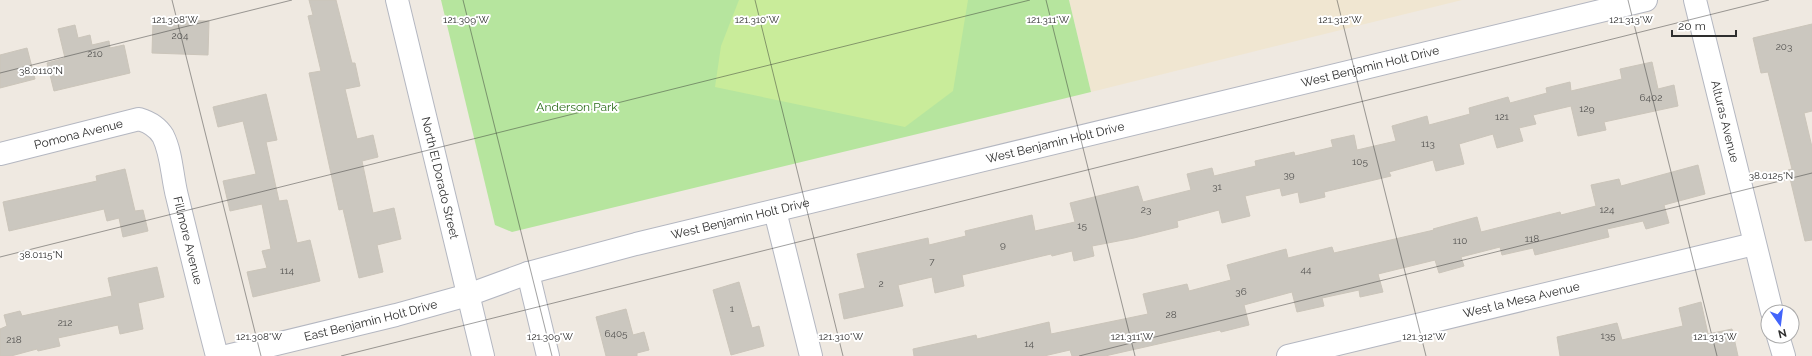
<svg xmlns="http://www.w3.org/2000/svg" width="1812" height="356" viewBox="0 0 1812 356" font-family="Raleway,sans-serif">
	<style>
		.education { fill: #f0e6d1 }
		.green { fill: #b6e59e }
		.pitch { fill: #c9ec9a }
		.building { fill: #cbc7bf; stroke: #cbc5ba }
		.lines { fill: none; stroke-linecap: round; stroke-linejoin: round }
		.minor-casing { stroke: #b4b7c1; stroke-width: 24 }
		.secondary-casing { stroke: #b4b7c1; stroke-width: 24 }
		.minor { stroke: #fff; stroke-width: 22 }
		.secondary { stroke: #fff; stroke-width: 22 }
		.ticks { fill: none; stroke: #2e2e2e; stroke-width: 1; stroke-opacity: 0.45 }
		.labels { text-anchor: middle; stroke-width: 4; stroke-linejoin: round; paint-order: stroke }
		.number-label { font-size: 10px; fill: #555452 }
		.street-label { font-size: 12px; fill: #2e2e2e; stroke: #fff }
		.park-label { font-size: 12px; fill: #2c6e1b; stroke: #fff }
		.ticks-label { font-size: 10px; text-anchor: middle; fill: #2e2e2e; stroke: #fff; stroke-width: 4; stroke-linejoin: round; paint-order: stroke }
	</style>
	<rect width="100%" height="100%" fill="#efe9e1"/>
	<!-- education -->
	<polygon class="education" points="1069,0 1462,0 1091,92"/>
	<!-- green -->
	<polygon class="green" points="441,0 1069,0 1091,92 512,232 495,225"/>
	<!-- pitch -->
	<polygon class="pitch" points="739,0 968,0 953,91 905,127 715,87 721,46"/>
	<!-- building -->
	<g class="building">
		<polygon points="309,0 336,0 352,63 355,63 360,86 345,89 357,139 373,135 378,157 362,161 373,213 394,208 401,239 377,245 383,272 359,278 343,209 339,210 309,73 321,71 308,16 313,15"/>
		<polygon points="153,20 209,21 208,55 152,53"/>
		<polygon points="1812,24 1812,111 1804,113 1812,147 1812,240 1805,241 1788,170 1792,169 1768,72 1761,73 1753,38"/>
		<polygon points="75,25 78,38 90,35 92,45 109,41 110,48 124,45 130,73 54,91 47,63 65,58 58,29"/>
		<polygon points="27,48 35,79 0,88 0,55"/>
		<polygon points="1652,62 1658,89 1674,85 1678,106 1604,122 1606,130 1578,136 1571,106 1533,115 1536,124 1519,128 1523,141 1497,148 1493,134 1459,144 1464,164 1436,171 1433,160 1389,172 1391,176 1324,192 1325,197 1300,203 1298,192 1282,196 1280,188 1245,196 1250,216 1222,223 1219,210 1177,221 1178,227 1134,238 1092,246 1094,256 1074,261 1072,251 1052,256 1051,254 962,275 964,286 935,293 932,277 898,285 903,306 844,319 839,294 865,288 857,254 928,238 929,245 966,236 965,231 1032,215 1035,231 1075,222 1070,203 1138,186 1143,202 1191,190 1187,174 1212,168 1214,176 1256,166 1255,161 1294,152 1295,156 1333,147 1331,140 1354,135 1357,150 1396,141 1392,126 1427,116 1429,125 1470,114 1469,108 1508,97 1510,103 1547,93 1546,88 1570,82 1571,91 1622,79 1620,69"/>
		<polygon points="266,94 277,140 266,142 279,201 287,200 297,243 310,240 320,281 253,297 247,272 267,268 262,251 271,249 262,204 230,211 223,181 256,174 243,121 218,127 213,107"/>
		<polygon points="1698,165 1705,194 1664,205 1669,223 1646,229 1643,221 1607,229 1609,237 1535,255 1533,248 1502,255 1500,247 1461,257 1464,266 1439,273 1435,260 1378,274 1383,292 1360,297 1359,290 1322,298 1324,306 1297,312 1292,292 1244,305 1249,325 1221,332 1220,330 1105,356 1072,356 1070,350 1044,356 914,356 913,349 976,335 977,339 1049,322 1051,334 1148,314 1143,294 1187,284 1189,291 1231,280 1227,265 1286,249 1288,258 1332,247 1334,253 1434,230 1433,229 1477,217 1481,232 1560,212 1561,215 1596,206 1591,185 1619,179 1621,186"/>
		<polygon points="125,169 135,211 143,210 148,231 123,237 119,218 107,221 104,209 9,231 3,202 97,181 96,176"/>
		<polygon points="157,267 164,297 138,303 143,329 120,334 118,325 58,338 60,346 38,351 37,349 11,356 0,356 0,329 7,326 4,315 20,311 22,316 112,296 108,278"/>
		<polygon points="739,282 752,328 759,326 764,346 731,355 713,290"/>
		<polygon points="1701,302 1708,334 1732,329 1738,356 1560,356 1557,337 1617,323 1622,340 1683,326 1679,308"/>
		<polygon points="626,309 633,335 644,332 649,350 637,353 637,356 606,356 596,317"/>
	</g>
	<g class="lines">
		<!-- minor casing -->
		<g class="minor-casing">
			<g id="minor">
				<path id="s1" d="M1695,0L1772,312"/>
				<path id="s2" d="M0,154L139,119C149,122 157,126 163,136C172,154 172,177 177,196C190,249 203,303 217,356"/>
				<polyline points="775,211 811,356"/>
				<polyline points="528,273 548,356"/>
				<polyline points="1778,336 1784,356"/>
				<path id="s3" d="M227,356L396,315L468,295"/>
				<path id="s4" d="M1288,356L1754,244"/>
			</g>
		</g>
		<!-- secondary casing -->
		<g class="secondary-casing">
			<g id="secondary">
				<path id="s5" d="M397,0L483,356"/>
				<path id="s6" d="M468,295L528,273L636,244L1646,0"/>
			</g>
		</g>
		<!-- minor -->
		<use href="#minor" class="minor"/>
		<!-- secondary -->
		<use href="#secondary" class="secondary"/>
	</g>
	<!-- ticks -->
	<path class="ticks" d="M172,0L261,356M463,0L552,356M755,0L843,356M1046,0L1135,356M1337,0L1426,356M1628,0L1717,356M0,73L292,0M0,257L1030,0M341,356L1769,0M1079,356L1812,173"/>
	<g class="labels">
		<!-- number labels -->
		<g class="number-label">
			<text x="180" y="39">204</text>
			<text x="1784" y="50">203</text>
			<text x="95" y="57">210</text>
			<text x="1651" y="101">6402</text>
			<text x="1587" y="112">129</text>
			<text x="1502" y="120">121</text>
			<text x="1428" y="147">113</text>
			<text x="1360" y="165">105</text>
			<text x="1289" y="178">39</text>
			<text x="1217" y="190">31</text>
			<text x="1146" y="213">23</text>
			<text x="1607" y="213">124</text>
			<text x="1082" y="229">15</text>
			<text x="1532" y="242">118</text>
			<text x="1460" y="244">110</text>
			<text x="1003" y="248">9</text>
			<text x="932" y="265">7</text>
			<text x="1306" y="273">44</text>
			<text x="287" y="274">114</text>
			<text x="881" y="287">2</text>
			<text x="1241" y="295">36</text>
			<text x="732" y="312">1</text>
			<text x="1171" y="318">28</text>
			<text x="65" y="326">212</text>
			<text x="616" y="337">6405</text>
			<text x="1608" y="339">135</text>
			<text x="14" y="343">218</text>
			<text x="1029" y="347">14</text>
		</g>
		<!-- street labels -->
		<g class="street-label">
			<text dy="4" stroke="none"><textPath href="#s6" startOffset="931">West Benjamin Holt Drive</textPath></text>
			<text dy="4" stroke="none"><textPath href="#s1" startOffset="125">Alturas Avenue</textPath></text>
			<text dy="4" stroke="none"><textPath href="#s2" startOffset="81">Pomona Avenue</textPath></text>
			<text dy="4" stroke="none"><textPath href="#s6" startOffset="607">West Benjamin Holt Drive</textPath></text>
			<text dy="4" stroke="none"><textPath href="#s5" startOffset="183">North El Dorado Street</textPath></text>
			<text dy="4" stroke="none"><textPath href="#s6" startOffset="283">West Benjamin Holt Drive</textPath></text>
			<text dy="4" stroke="none"><textPath href="#s2" startOffset="281">Fillmore Avenue</textPath></text>
			<text dy="4" stroke="none"><textPath href="#s4" startOffset="240">West la Mesa Avenue</textPath></text>
			<text dy="4" stroke="none"><textPath href="#s3" startOffset="148">East Benjamin Holt Drive</textPath></text>
		</g>
		<!-- park labels -->
		<g class="park-label">
			<text x="577" y="111">Anderson Park</text>
		</g>
	</g>
	<g class="ticks-label">
		<text x="175" y="23">121.308°W</text>
		<text x="466" y="23">121.309°W</text>
		<text x="757" y="23">121.310°W</text>
		<text x="1048" y="23">121.311°W</text>
		<text x="1631" y="23">121.313°W</text>
		<text x="1340" y="23">121.312°W</text>
		<text x="41" y="74">38.0110°N</text>
		<text x="1771" y="179">38.0125°N</text>
		<text x="41" y="258">38.0115°N</text>
		<text x="259" y="340">121.308°W</text>
		<text x="550" y="340">121.309°W</text>
		<text x="841" y="340">121.310°W</text>
		<text x="1132" y="340">121.311°W</text>
		<text x="1424" y="340">121.312°W</text>
		<text x="1715" y="340">121.313°W</text>
	</g>
	<!-- north arrow -->
	<g transform="translate(1780 324) rotate(166)"><circle r="19" fill="#ffffff" stroke="#ababab"/>
	<path d="M0-3L7 15L0 10L-7 15Z" fill="#4264fb"/>
	<text y="-6" font-size="11" font-weight="bold" text-anchor="middle" fill="#2e2e2e">N</text>
	</g>
	<!-- scale -->
	<path d="M1672 30v6h64v-6" fill="none" stroke="#2e2e2e" stroke-width="2"/>
	<text x="1678" y="30" font-size="12" fill="#2e2e2e" stroke="#ffffff" stroke-width="3" paint-order="stroke">20 m</text>
</svg>
